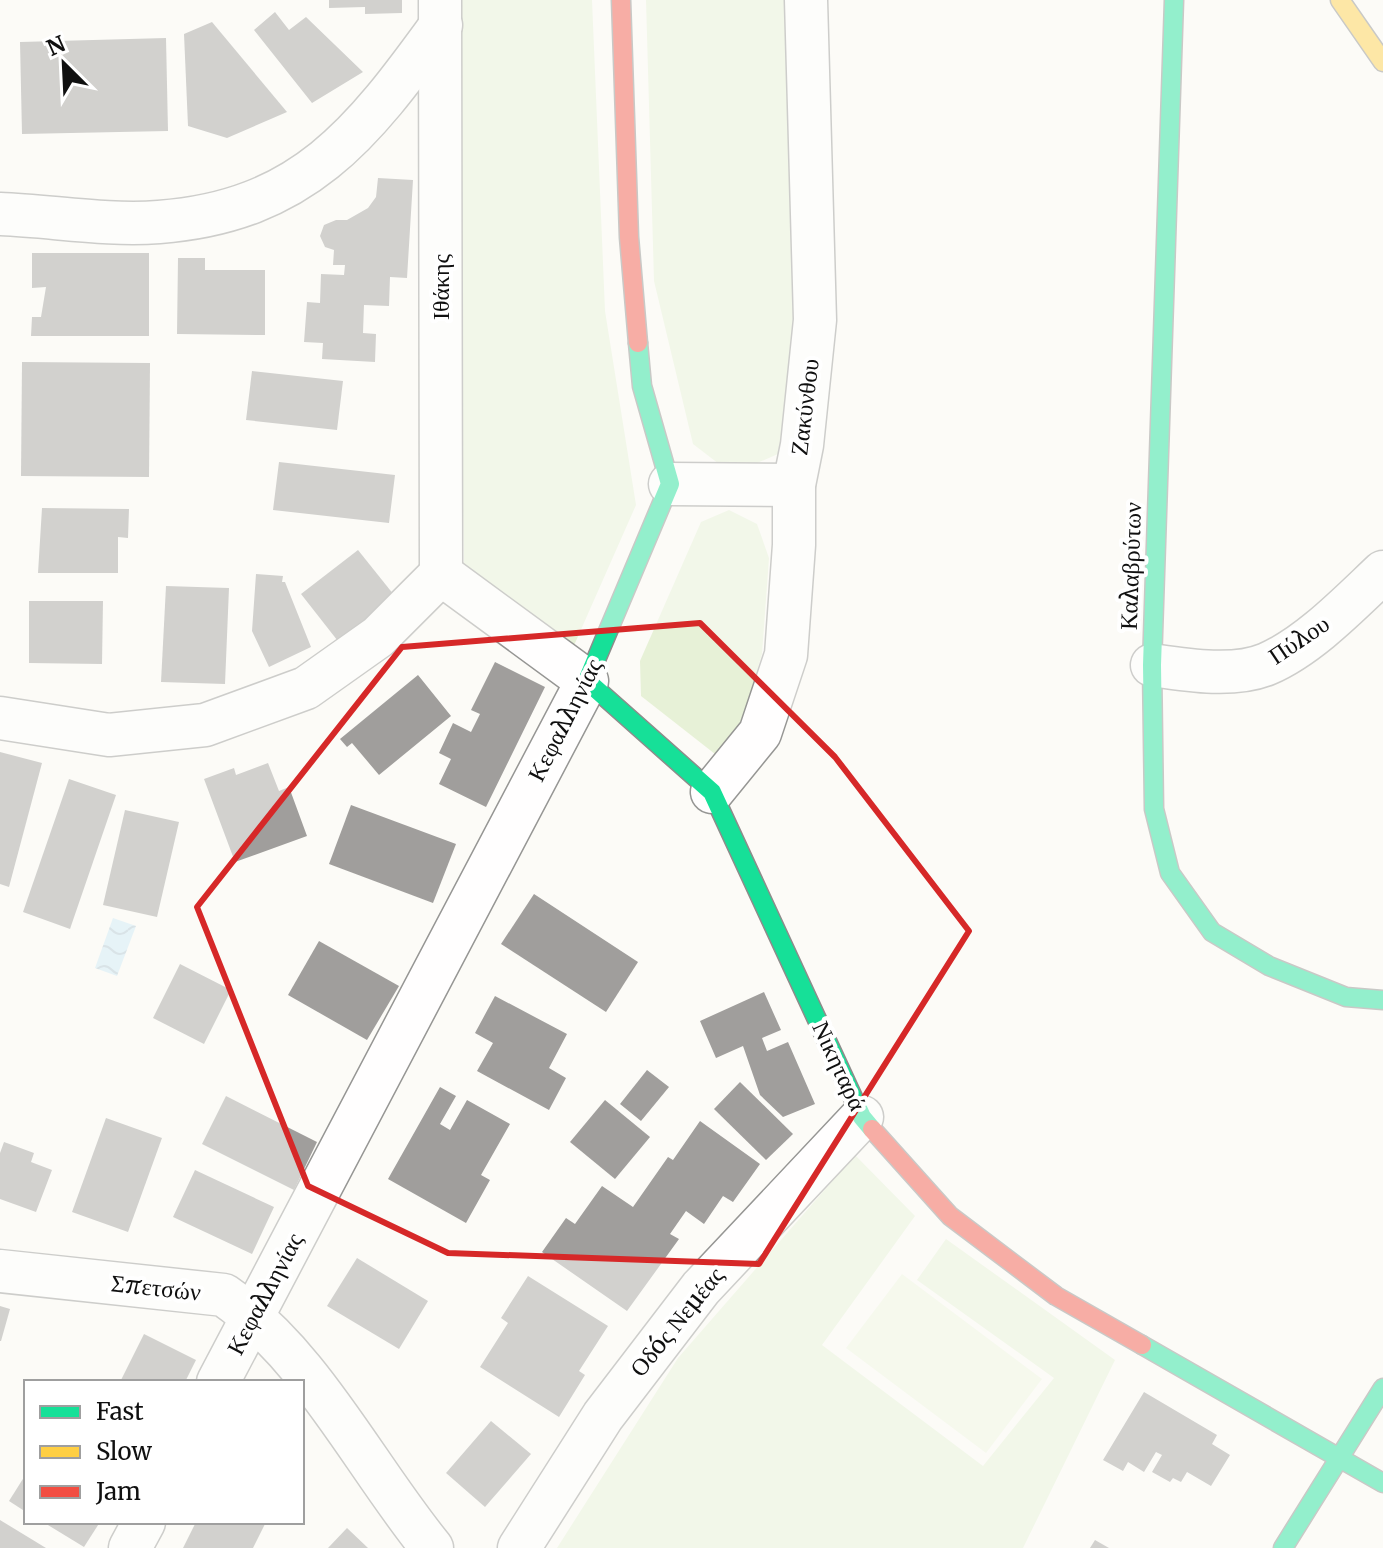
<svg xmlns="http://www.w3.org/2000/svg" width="1383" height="1548" viewBox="0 0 1383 1548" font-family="Merriweather,serif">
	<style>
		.green { fill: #e7f1d7 }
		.pitch { fill: #f0f6e1 }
		.water { fill: url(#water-waves) }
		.building { fill: #a09e9c }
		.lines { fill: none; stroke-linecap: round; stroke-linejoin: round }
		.street-casing { stroke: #969694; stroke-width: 45 }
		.fast-casing { stroke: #8d8c8b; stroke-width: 21 }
		.slow-casing { stroke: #8d8c8b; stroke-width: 21 }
		.jam-casing { stroke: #8d8c8b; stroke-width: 21 }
		.street { stroke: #fffefe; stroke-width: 42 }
		.fast { stroke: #16e098; stroke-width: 18 }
		.slow { stroke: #ffcf43; stroke-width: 18 }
		.jam { stroke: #f24e42; stroke-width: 18 }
		.marked { fill: none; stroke: #d62828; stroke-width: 6; stroke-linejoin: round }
		.labels { text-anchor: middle; stroke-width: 8; stroke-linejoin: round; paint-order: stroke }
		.street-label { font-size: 24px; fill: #101010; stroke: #fff }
	</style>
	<defs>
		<pattern id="water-waves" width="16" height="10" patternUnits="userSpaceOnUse" patternTransform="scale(2)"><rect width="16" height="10" fill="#cde8f6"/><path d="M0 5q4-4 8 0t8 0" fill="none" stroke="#afc6d2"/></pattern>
	</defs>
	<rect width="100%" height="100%" fill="#fcfbf7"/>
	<!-- green -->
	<g class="green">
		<polygon points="454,0 592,0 605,311 636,505 572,650 464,565"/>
		<polygon points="646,0 785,0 795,147 792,434 778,454 748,467 719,464 693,444 654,281"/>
		<polygon points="729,510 757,524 769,558 762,654 741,724 715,754 641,696 640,661 701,522"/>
		<polygon points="855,1155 915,1216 822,1345 983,1466 1054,1378 917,1280 946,1239 1115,1360 1023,1548 557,1548 678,1358"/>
	</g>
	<!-- pitch -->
	<polygon class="pitch" points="902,1274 1042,1379 986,1453 846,1348"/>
	<!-- water -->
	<polygon class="water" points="113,918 136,926 117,976 95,968"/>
	<!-- building -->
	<g class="building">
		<polygon points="329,0 402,0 402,13 365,14 365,7 329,8"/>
		<polygon points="275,12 289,30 306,17 363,72 312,103 254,30"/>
		<polygon points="212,22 287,112 227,138 188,126 184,34"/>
		<polygon points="166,38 168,131 22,134 20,42"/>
		<polygon points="378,178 413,180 407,278 390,277 389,306 364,305 363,333 376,334 375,362 322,359 323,343 304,342 307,302 320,303 321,274 344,275 345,265 333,265 334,250 325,247 320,236 324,225 336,220 347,220 368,208 376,197"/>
		<polygon points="32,253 149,253 149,336 31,336 32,317 41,317 46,287 32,288"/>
		<polygon points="178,258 205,258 205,270 265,270 265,335 177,334"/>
		<polygon points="22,362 150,363 149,477 21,476"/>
		<polygon points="252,371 343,381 337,430 246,420"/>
		<polygon points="279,462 395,475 389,523 273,510"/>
		<polygon points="42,508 129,509 128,538 118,537 118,573 38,573"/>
		<polygon points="358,550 398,600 341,645 301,594"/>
		<polygon points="256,574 283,576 282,582 285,582 311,647 269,667 252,631"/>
		<polygon points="166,586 229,588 225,684 161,682"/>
		<polygon points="29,601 103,601 102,664 29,663"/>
		<polygon points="495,662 545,687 486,807 439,784 451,759 439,753 453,723 471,732 480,714 471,710"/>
		<polygon points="418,675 451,716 379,775 352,743 347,747 340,739"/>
		<polygon points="0,752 42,763 9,887 0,884"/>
		<polygon points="268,763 279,791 289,787 307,836 235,862 204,779 234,768 236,775"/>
		<polygon points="69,779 116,795 70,929 23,912"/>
		<polygon points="351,805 456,844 433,903 329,864"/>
		<polygon points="125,810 179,822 157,917 103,905"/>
		<polygon points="534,894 638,962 606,1012 501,944"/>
		<polygon points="319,941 399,986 367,1040 288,995"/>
		<polygon points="180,964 231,990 204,1044 153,1018"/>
		<polygon points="764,992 781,1030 762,1038 767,1051 788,1042 815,1104 783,1117 760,1095 743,1046 716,1058 700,1021"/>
		<polygon points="495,996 567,1034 549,1068 566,1078 549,1110 477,1071 493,1043 475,1033"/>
		<polygon points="647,1070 669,1087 641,1121 620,1104"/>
		<polygon points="740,1082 793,1134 766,1160 714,1109"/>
		<polygon points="440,1087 456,1096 440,1124 450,1130 467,1100 510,1124 481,1175 490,1180 466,1223 388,1179"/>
		<polygon points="226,1096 317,1142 294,1190 202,1144"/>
		<polygon points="605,1100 650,1137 615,1179 570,1142"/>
		<polygon points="106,1118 162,1138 128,1232 72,1212"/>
		<polygon points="700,1121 760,1164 733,1202 723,1196 704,1224 686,1211 670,1234 679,1239 627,1311 542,1252 566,1218 575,1224 602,1186 633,1207 668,1157 673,1160"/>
		<polygon points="4,1142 34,1153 31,1162 52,1170 36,1212 0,1199 0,1153"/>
		<polygon points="195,1170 274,1207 252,1254 173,1217"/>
		<polygon points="357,1258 428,1301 399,1349 327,1306"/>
		<polygon points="528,1276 608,1326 579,1371 585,1375 559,1417 480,1367 508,1323 501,1318"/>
		<polygon points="0,1306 10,1309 1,1341 0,1341"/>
		<polygon points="144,1334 196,1360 185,1382 120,1382"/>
		<polygon points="1144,1392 1217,1435 1212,1444 1230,1455 1211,1486 1187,1472 1181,1482 1173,1478 1170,1482 1152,1472 1162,1455 1156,1452 1144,1472 1128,1462 1123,1471 1103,1460"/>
		<polygon points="491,1421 531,1454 485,1507 446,1473"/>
		<polygon points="26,1474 26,1512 9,1501"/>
		<polygon points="0,1520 46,1548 0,1548"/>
		<polygon points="43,1522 100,1522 84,1547"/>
		<polygon points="196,1522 261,1522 265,1524 253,1548 183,1548"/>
		<polygon points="347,1528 368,1548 328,1548"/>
		<polygon points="1095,1540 1109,1548 1090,1548"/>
	</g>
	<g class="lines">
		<!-- street casing -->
		<g class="street-casing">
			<g id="street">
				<polyline points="440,0 441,574"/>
				<path d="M0,214C52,216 107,226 159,222C303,211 362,134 441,25"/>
				<polyline points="670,484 794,485"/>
				<path d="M1152,665C1186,670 1234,678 1267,664C1309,646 1350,603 1383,572"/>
				<polyline points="0,718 109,735 205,725 306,688 378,637 441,574"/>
				<polyline points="712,792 760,733 786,655 794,545 794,485 802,445 815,320 806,0"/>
				<path d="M0,1271L224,1295C313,1357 364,1465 432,1548"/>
				<polyline points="218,1382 587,681 441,574"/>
				<polyline points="130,1548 144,1522"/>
				<polyline points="519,1548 603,1416 701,1288 862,1117"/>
			</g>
		</g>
		<!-- fast casing -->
		<g class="fast-casing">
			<g id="fast">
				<polyline points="1174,0 1152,665 1154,809 1170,873 1212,932 1269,966 1346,997 1383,1000"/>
				<polyline points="638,343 642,386 670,484 587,681 712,792 862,1117 872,1129"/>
				<polyline points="1142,1345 1383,1483"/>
				<polyline points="1283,1548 1383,1388"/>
			</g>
		</g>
		<!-- slow casing -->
		<g class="slow-casing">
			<polyline id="slow" points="1340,0 1383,62"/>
		</g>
		<!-- jam casing -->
		<g class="jam-casing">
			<g id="jam">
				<polyline points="621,0 629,237 638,343"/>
				<polyline points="872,1129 950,1216 1056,1296 1142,1345"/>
			</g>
		</g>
		<!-- street -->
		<use href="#street" class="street"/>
		<!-- fast -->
		<use href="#fast" class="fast"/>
		<!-- slow -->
		<use href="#slow" class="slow"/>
		<!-- jam -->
		<use href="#jam" class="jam"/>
	</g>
	<!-- marked area -->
	<path d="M0 0H1383V1548H0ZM700,623L835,757L969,931L759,1264L448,1253L308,1186L197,907L402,647Z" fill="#fcfbf7" fill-opacity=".55" fill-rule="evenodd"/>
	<path class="marked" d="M700,623L835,757L969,931L759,1264L448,1253L308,1186L197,907L402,647Z"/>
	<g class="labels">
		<!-- street labels -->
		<g class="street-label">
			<text transform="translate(441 287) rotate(-90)" y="8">Ιθάκης</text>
			<text transform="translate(805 407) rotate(-83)" y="8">Ζακύνθου</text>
			<text transform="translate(1131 566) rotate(-88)" y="8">Καλαβρύτων</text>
			<text transform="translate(1299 640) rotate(-34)" y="8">Πύλου</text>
			<text transform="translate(565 720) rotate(-63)" y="8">Κεφαλληνίας</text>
			<text transform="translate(839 1066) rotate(65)" y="8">Νικηταρά</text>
			<text transform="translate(156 1288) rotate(6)" y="8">Σπετσών</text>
			<text transform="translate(265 1294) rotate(-62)" y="8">Κεφαλληνίας</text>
			<text transform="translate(677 1322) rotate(-51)" y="8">Οδóς Νεμέας</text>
		</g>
	</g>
	<!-- legend -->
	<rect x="24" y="1380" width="280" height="144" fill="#ffffff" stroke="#9f9f9f" stroke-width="2"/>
	<rect x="40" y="1406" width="40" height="12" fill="#16e098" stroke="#9f9f9f" stroke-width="2"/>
	<text x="96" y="1420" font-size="24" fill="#101010">Fast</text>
	<rect x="40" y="1446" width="40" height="12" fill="#ffcf43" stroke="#9f9f9f" stroke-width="2"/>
	<text x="96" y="1460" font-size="24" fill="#101010">Slow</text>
	<rect x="40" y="1486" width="40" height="12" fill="#f24e42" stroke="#9f9f9f" stroke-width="2"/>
	<text x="96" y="1500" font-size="24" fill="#101010">Jam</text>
	<!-- north arrow -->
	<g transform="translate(64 64) rotate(336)" stroke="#ffffff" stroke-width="6" paint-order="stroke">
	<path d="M0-6L14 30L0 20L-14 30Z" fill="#101010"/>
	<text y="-12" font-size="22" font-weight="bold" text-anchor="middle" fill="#101010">N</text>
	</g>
</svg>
